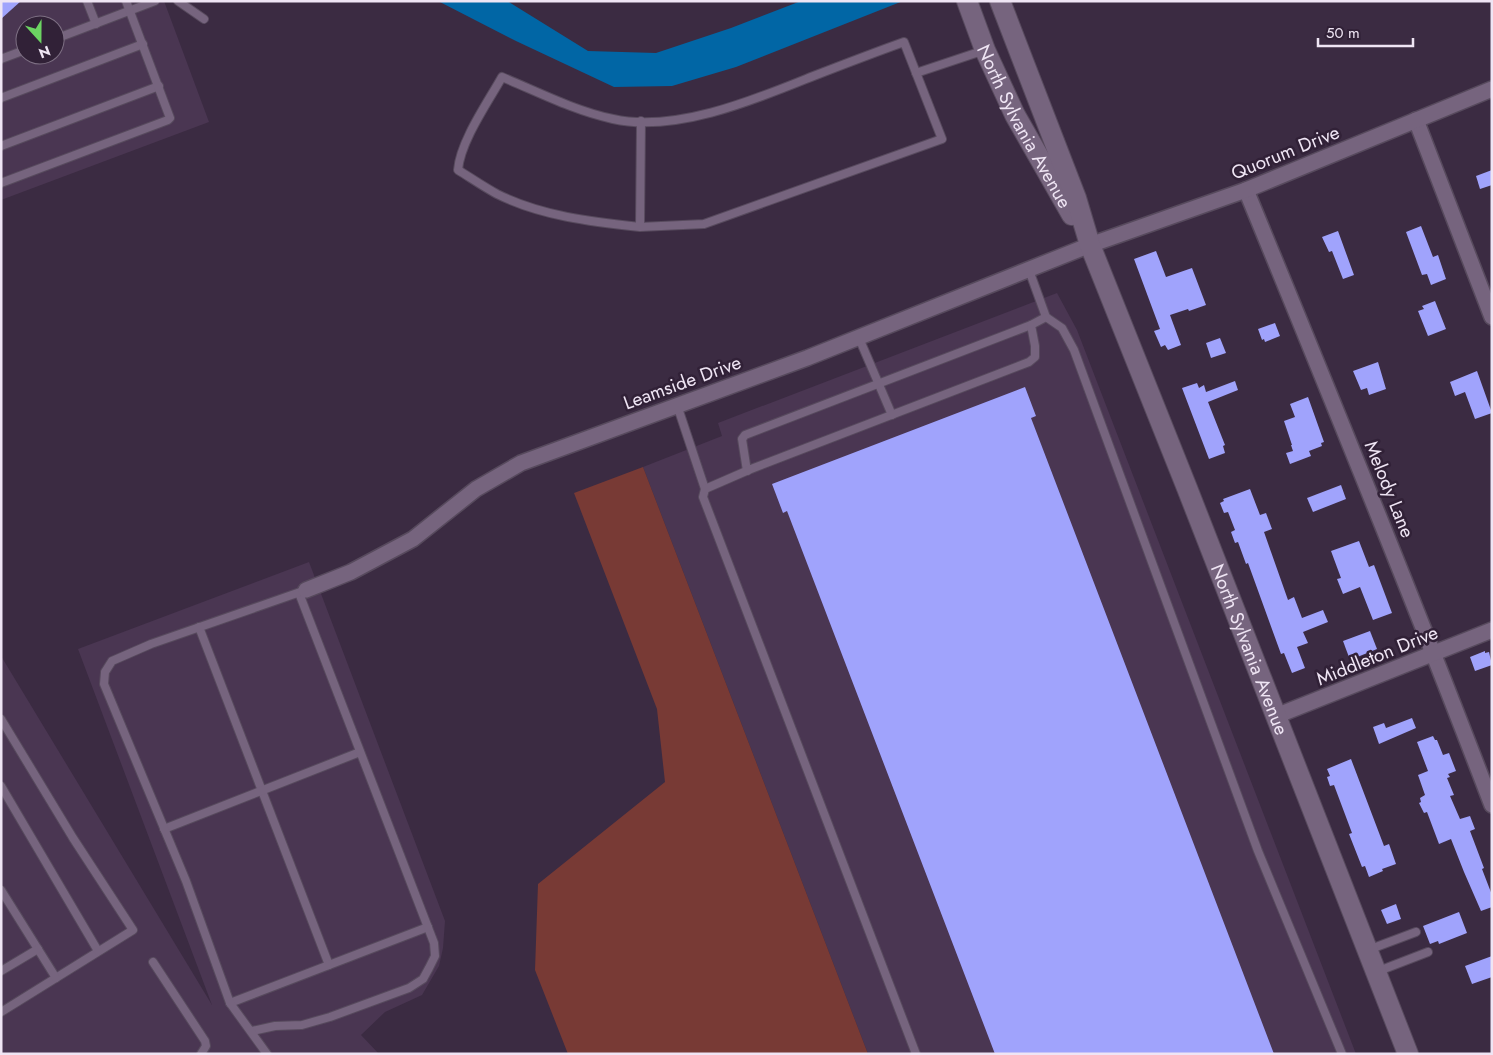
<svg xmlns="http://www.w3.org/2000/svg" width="1493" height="1055" viewBox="0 0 1493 1055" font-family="Jost,sans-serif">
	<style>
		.built { fill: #4a3652; fill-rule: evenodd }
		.green { fill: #783a35 }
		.water { fill: #0166a5 }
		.building { fill: #a0a3fc }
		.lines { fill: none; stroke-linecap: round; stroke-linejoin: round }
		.lane-casing { stroke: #574a5d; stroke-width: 10 }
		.street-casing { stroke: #574a5d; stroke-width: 18 }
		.secondary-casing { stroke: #574a5d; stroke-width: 22 }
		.lane { stroke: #76647e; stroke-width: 8 }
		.street { stroke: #76647e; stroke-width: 15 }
		.secondary { stroke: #76647e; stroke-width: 20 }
		.labels { text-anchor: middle; stroke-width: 5; stroke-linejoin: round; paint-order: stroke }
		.street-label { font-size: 19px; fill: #efe5f4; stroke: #312137 }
	</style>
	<rect width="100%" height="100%" fill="#3b2b42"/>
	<!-- built -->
	<g class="built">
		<path d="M1,1H164L209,122L1,200ZM25,25H55V55H25Z"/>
		<polygon points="1057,293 1077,330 1356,1054 868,1054 643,467 722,436 718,423"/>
		<polygon points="309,562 445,921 443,948 439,966 422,995 385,1012 361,1035 379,1054 1,1054 1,656 212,1005 78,649"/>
	</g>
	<!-- green -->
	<polygon class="green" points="643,467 868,1054 568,1054 535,970 538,884 665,782 657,709 574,493"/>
	<!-- water -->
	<polygon class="water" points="438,1 507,1 588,51 656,53 731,28 801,1 903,1 736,67 672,86 614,87 516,41"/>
	<!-- building -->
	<g class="building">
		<polygon points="1,1 21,1 1,19"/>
		<polygon points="1492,170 1492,185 1480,189 1476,176"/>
		<polygon points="1421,226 1433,257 1438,255 1446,279 1431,285 1427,274 1422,275 1406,232"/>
		<polygon points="1338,231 1354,275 1343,279 1332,251 1329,252 1322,237"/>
		<polygon points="1156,251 1166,277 1192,268 1206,305 1189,311 1188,309 1170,315 1181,345 1168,350 1165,345 1161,347 1154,331 1160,329 1134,259"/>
		<polygon points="1435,301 1446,329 1428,336 1418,311 1424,309 1422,306"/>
		<polygon points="1275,323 1280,336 1265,342 1264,339 1262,340 1258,329"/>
		<polygon points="1220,338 1226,353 1211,358 1206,343"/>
		<polygon points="1378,362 1386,389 1369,395 1367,388 1361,390 1353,371"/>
		<polygon points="1477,371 1492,413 1475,419 1465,392 1455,396 1450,382"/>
		<polygon points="1235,381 1238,390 1208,402 1225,445 1223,446 1225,453 1209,459 1182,388 1197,383 1199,388 1204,385 1206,392"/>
		<polygon points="1025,387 1036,416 1031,418 1274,1054 995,1054 787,511 783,513 772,484"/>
		<polygon points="1308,397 1324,442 1321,443 1322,446 1309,451 1311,456 1290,464 1286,453 1293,451 1291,445 1292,445 1284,421 1295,417 1290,404"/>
		<polygon points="1341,485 1346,499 1313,512 1307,498"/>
		<polygon points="1250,489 1260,515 1266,513 1272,529 1264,532 1288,600 1294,597 1302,618 1323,610 1328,622 1303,632 1308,643 1297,647 1305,668 1292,673 1284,653 1281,654 1248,563 1246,564 1238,542 1235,543 1231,532 1235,530 1228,512 1224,513 1220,503 1224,501 1223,499"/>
		<polygon points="1359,541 1369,567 1374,565 1392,613 1373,620 1360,587 1343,594 1337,579 1341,578 1331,551"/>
		<polygon points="1370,631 1377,649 1350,660 1343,641"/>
		<polygon points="1485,651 1485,653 1489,652 1492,665 1475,671 1470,657"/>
		<polygon points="1412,718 1416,728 1379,744 1373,727 1384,723 1386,728"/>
		<polygon points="1433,736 1435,740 1437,740 1443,755 1449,753 1456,771 1448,774 1450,777 1447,778 1454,795 1450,796 1460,819 1470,816 1475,829 1470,831 1484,868 1482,869 1492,895 1492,907 1481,911 1464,872 1451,839 1439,844 1427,812 1424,813 1419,803 1421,802 1420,798 1425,795 1418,775 1428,771 1417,742"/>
		<polygon points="1351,759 1384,846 1389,844 1396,864 1382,869 1383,871 1369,877 1365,866 1362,867 1349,834 1352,833 1334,785 1330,786 1327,777 1330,776 1327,769"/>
		<polygon points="1396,904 1401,919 1387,924 1381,910"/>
		<polygon points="1459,912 1467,933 1439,944 1438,941 1430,944 1423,926"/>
		<polygon points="1492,956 1492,977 1472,984 1465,966"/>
	</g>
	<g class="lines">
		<!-- lane casing -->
		<g class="lane-casing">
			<g id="lane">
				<polyline points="87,1 96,24"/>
				<polyline points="178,1 204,19"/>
				<polyline points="55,39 155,1"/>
				<polyline points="1,59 25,50"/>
				<polyline points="916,73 985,50"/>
				<polyline points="1,98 143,44"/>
				<polyline points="1,146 159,86"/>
				<polyline points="1,183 168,120 170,118 126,1"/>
				<path d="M640,227C592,222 541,216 497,194C484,187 471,178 458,170C460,142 488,102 502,77C538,92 575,111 613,119C675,133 754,100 811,77C842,65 873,53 904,42L942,139L704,224L640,227L641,121"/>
				<polyline points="1029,270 1046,317"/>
				<polyline points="859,338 892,415"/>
				<polyline points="677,405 705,489"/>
				<polyline points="747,471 742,439 745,435 1031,325"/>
				<polyline points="199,627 329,965"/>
				<polyline points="1,719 73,838 133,930 1,1012"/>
				<polyline points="1,786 98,951"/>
				<polyline points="164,829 360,752"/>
				<polyline points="1,890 56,978"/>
				<polyline points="1368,950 1416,932"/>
				<polyline points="153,962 205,1041 206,1046 201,1054"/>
				<polyline points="1,971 38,949"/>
				<polyline points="1376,972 1428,952"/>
				<polyline points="230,1003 428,927"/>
				<polyline points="252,1031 275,1026 302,1025 330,1017 409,988 423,979 429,968 435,956 434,943 299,593"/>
				<polyline points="267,1054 230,1003 186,881 104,684 105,672 112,661 151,644 306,590"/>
				<polyline points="916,1054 703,497 705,489 751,469 1029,362 1035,357 1035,346 1031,325 1046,317 1062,328 1074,350 1258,851 1342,1054"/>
			</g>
		</g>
		<!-- street casing -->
		<g class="street-casing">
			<g id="street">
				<polyline points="1416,120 1492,317"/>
				<path d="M1246,190C1330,394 1413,598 1492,805"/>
				<polyline points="306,590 351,572 413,539 476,489 521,463 807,358 1090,245 1246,190 1492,89"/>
				<polyline points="1276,716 1492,630"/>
			</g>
		</g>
		<!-- secondary casing -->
		<g class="secondary-casing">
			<g id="secondary">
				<path id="s1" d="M967,1L985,50L1015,115L1072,215"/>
				<path id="s2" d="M1000,1L1076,198L1090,245L1187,488L1408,1054"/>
			</g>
		</g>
		<!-- lane -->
		<use href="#lane" class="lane"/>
		<!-- street -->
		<use href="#street" class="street"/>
		<!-- secondary -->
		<use href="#secondary" class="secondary"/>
	</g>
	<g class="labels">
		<!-- street labels -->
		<g class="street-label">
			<text dy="7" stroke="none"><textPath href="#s1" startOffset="138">North Sylvania Avenue</textPath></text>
			<text transform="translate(1285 152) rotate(-22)" y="7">Quorum Drive</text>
			<text transform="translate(682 382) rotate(-20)" y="7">Leamside Drive</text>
			<text transform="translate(1390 489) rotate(68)" y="7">Melody Lane</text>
			<text dy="7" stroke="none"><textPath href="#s2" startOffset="695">North Sylvania Avenue</textPath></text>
			<text transform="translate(1377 655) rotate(-22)" y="7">Middleton Drive</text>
		</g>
	</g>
	<!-- border -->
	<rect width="1493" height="1055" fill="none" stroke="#efe5f4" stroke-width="5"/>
	<!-- north arrow -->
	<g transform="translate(40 40) rotate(159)"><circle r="24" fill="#312137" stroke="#7d6f83"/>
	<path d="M0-4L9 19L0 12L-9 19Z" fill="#6cd362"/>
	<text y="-8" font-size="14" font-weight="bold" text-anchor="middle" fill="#efe5f4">N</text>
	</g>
	<!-- scale -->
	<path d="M1318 38v8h95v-8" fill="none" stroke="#efe5f4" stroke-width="2.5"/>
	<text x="1326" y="38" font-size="15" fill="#efe5f4" stroke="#312137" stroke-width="4" paint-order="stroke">50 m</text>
</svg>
